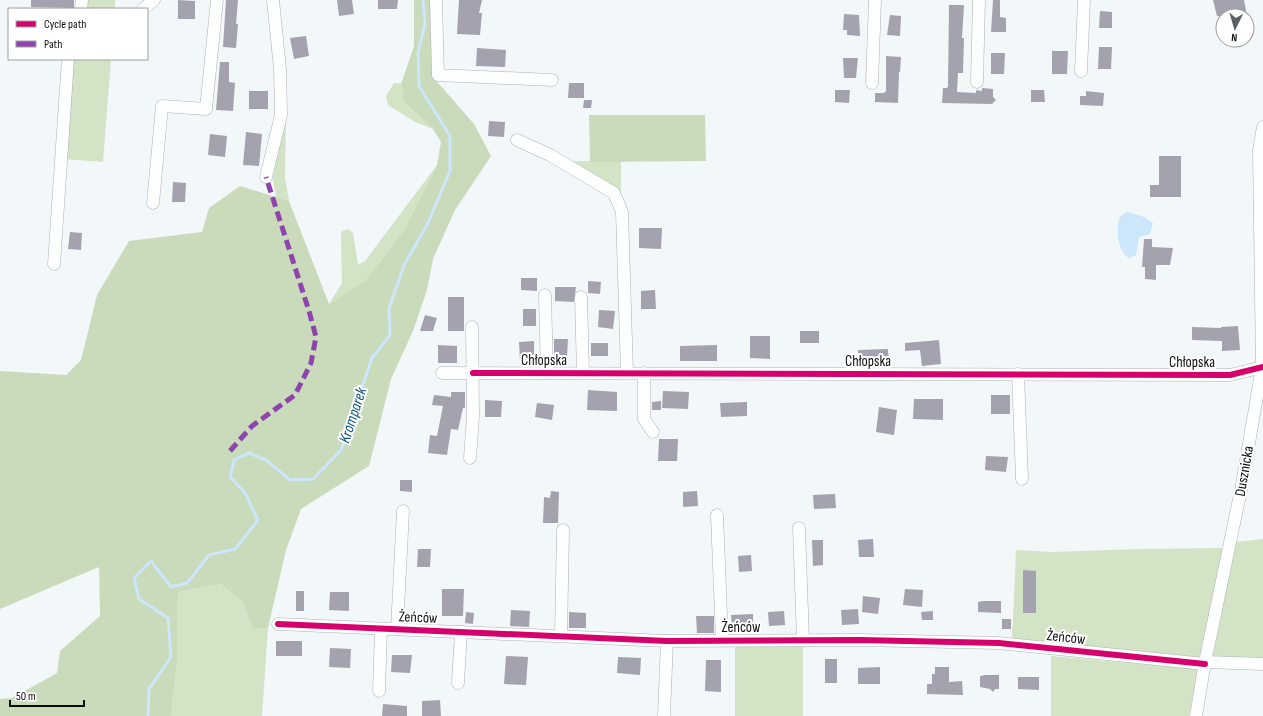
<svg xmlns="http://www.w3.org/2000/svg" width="1263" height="716" viewBox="0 0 1263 716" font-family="'Sofia Sans Condensed',sans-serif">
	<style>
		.green { fill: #d3e3c6 }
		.forest { fill: #c9dbba }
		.water { fill: #cce6fb }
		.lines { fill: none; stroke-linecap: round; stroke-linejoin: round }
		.stream { stroke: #cce6fb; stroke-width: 3 }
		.building { fill: #a4a2ae }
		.minor-casing { stroke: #adb1b4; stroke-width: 13 }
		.minor { stroke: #fdfefe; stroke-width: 12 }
		.quiet { stroke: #8e44ad; stroke-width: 5; stroke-dasharray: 10 5; stroke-linecap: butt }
		.cycleway-casing { stroke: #fff; stroke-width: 8 }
		.cycleway { stroke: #d6006c; stroke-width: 6 }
		.labels { text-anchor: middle; stroke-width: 4; stroke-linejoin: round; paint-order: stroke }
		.street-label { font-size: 15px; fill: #0b0e10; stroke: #fff }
		.water-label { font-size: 16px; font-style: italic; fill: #0e5480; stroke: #fff }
	</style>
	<rect width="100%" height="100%" fill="#f2f7fa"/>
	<!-- green -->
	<g class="green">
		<polygon points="86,0 115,0 115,9 85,9"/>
		<polygon points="72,59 111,59 103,162 64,159"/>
		<polygon points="394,83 401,84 404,102 433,129 415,122 388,105 386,96"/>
		<polygon points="286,116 285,177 289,201 276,197 271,170"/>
		<polygon points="568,161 621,161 621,194"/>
		<polygon points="437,165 404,230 366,280 329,304 342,283 341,232 348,229 353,233 358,265 365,261"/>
		<polygon points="1263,539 1263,659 1212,659 1236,542"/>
		<polygon points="1223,548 1200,657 1012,639 1016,550 1051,552 1141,549"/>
		<polygon points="221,584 243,603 253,630 268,628 262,716 171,716 177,661 178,592"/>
		<rect x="735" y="644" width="68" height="72"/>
		<polygon points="1051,656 1198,669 1189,716 1051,716"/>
	</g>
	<!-- forest -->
	<g class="forest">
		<polygon points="414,0 431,0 433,77 474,124 491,156 455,210 433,259 427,290 413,331 391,379 369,466 301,509 286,550 268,628 253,630 243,603 221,584 178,592 177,661 171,716 0,716 0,699 12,698 57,673 60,651 100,616 99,567 0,609 0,371 66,375 81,360 97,295 129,241 202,232 209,208 240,186 289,201 329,304 366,280 404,230 437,165 441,142 433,129 404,102 401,84 414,46"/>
		<polygon points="589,115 705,115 706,161 590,162"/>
	</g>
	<!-- water -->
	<path class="water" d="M1128,212L1144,217L1153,223L1150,234L1139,237L1136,255L1129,258C1118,253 1115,228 1120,217C1122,214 1125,213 1128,212Z"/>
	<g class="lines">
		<!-- stream -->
		<polyline class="stream" points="148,716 149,689 171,657 168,618 139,599 134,578 151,561 171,587 187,583 209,555 235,549 258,520 245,493 230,477 234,460 249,453 266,460 290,480 313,479 341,450 372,358 390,335 389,309 404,265 427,225 450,171 450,136 419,86 418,53 425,24 423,0"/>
	</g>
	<!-- building -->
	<g class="building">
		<polygon points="31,0 74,0 74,8 31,7"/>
		<polygon points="178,0 195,1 195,19 178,19"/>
		<polygon points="226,0 238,0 236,24 238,24 236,48 223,47"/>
		<polygon points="337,0 352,0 354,14 339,16"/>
		<polygon points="378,0 398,0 397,9 378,9"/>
		<polygon points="459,0 482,0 479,13 482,13 480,35 457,34"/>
		<polygon points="993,0 1000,0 1000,17 1006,18 1006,32 991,32"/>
		<polygon points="1213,0 1244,0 1247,16 1217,16"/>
		<polygon points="949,5 964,5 962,38 964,38 963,73 958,73 957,92 976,93 976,90 982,91 982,88 993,89 993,97 996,100 992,104 942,103 943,88 947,88 948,86"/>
		<polygon points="1100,11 1112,12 1112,28 1099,28"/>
		<polygon points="844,14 859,15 860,36 847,35 847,30 843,30"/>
		<polygon points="890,15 901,16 900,36 887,35"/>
		<polygon points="306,36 309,56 294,59 290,38"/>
		<polygon points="1099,47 1112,47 1111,69 1098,69"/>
		<polygon points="477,48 506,50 505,67 476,66"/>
		<polygon points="1052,51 1068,51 1067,74 1052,74"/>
		<polygon points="991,53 1005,53 1004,74 991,74"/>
		<polygon points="886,56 901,57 900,72 899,72 898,103 875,102 875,93 884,93 886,91"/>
		<polygon points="843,58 858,58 856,78 844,78"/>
		<polygon points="220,62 229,62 229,82 235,83 233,111 216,110"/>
		<polygon points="569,83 584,83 584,98 568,98"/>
		<polygon points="835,90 850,90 849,103 835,102"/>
		<polygon points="1031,90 1044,90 1045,102 1031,102"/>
		<rect x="249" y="91" width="19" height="18"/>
		<polygon points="1086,91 1104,93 1103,106 1080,105 1080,96 1086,96"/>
		<polygon points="584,100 592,100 591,108 583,108"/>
		<polygon points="489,121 505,122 504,137 488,136"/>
		<polygon points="246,132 262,134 259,166 243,165"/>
		<polygon points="210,134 227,136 225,157 208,155"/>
		<polygon points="1159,156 1181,156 1181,197 1150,197 1150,185 1159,185"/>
		<polygon points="173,182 186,183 185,202 172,202"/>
		<polygon points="639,228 662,228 661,249 639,248"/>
		<polygon points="70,232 82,233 81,250 68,249"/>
		<polygon points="1144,239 1152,239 1152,247 1173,248 1170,265 1156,265 1156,280 1145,279 1145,267 1142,267"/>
		<polygon points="521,278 537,278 537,291 521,290"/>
		<polygon points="588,281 601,282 600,294 588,293"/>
		<polygon points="555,287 576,287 574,302 555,301"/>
		<polygon points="655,290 656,309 641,309 641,291"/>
		<rect x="448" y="297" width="16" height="34"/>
		<rect x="523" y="309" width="13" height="17"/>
		<polygon points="599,310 615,311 613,329 598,327"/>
		<polygon points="425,315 437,318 433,331 420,331"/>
		<polygon points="1238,326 1240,350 1222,351 1222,341 1192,340 1192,327 1221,328 1221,327"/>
		<rect x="800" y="331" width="19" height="12"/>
		<polygon points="750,336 770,336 770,359 750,358"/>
		<polygon points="554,339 568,339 567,358 554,358"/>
		<polygon points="939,340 941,364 922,366 920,350 905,351 905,343"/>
		<polygon points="534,341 534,360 520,361 519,342"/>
		<rect x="591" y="343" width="17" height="13"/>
		<polygon points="438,345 457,346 457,363 438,363"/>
		<polygon points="717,345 717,361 680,361 680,346"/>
		<polygon points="888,349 889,364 859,365 858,350"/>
		<polygon points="588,390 617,392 617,411 587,410"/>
		<polygon points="663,391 689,392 688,409 662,408"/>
		<polygon points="451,392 465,392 465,408 463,408 458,430 451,429 447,455 428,453 430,435 437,436 443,406 432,405 434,395 451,397"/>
		<rect x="991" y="395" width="19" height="19"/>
		<polygon points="914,399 943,399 943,420 913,419"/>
		<polygon points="485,400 502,401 501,417 485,417"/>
		<polygon points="661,401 661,410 652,410 652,402"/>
		<polygon points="747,402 747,416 721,417 720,403"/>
		<polygon points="537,403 554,405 552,420 535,417"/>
		<polygon points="879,407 897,410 894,435 876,432"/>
		<polygon points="659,439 678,439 677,461 658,461"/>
		<polygon points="986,456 1008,457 1006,472 985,470"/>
		<polygon points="400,480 412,480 412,492 400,491"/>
		<polygon points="551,491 559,492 558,523 543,523 544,497 550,498"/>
		<polygon points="697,491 698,506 683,507 683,492"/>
		<polygon points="835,494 836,508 814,509 813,495"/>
		<polygon points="873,539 874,557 859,557 858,540"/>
		<polygon points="812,540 823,540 823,565 813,566"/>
		<polygon points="418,549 431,549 430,567 417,567"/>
		<polygon points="751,555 752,571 739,572 738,556"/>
		<polygon points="1023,570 1036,571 1036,613 1023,613"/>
		<polygon points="442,589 464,589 463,616 442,616"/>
		<polygon points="905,589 923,590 922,607 903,605"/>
		<rect x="296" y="591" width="8" height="20"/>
		<polygon points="330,592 349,592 349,611 329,610"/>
		<polygon points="863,596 880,598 878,614 862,612"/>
		<polygon points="983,601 1001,601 1001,613 978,612 978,602"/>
		<polygon points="858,609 859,624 842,625 841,610"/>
		<polygon points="511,610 530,611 529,627 510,626"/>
		<polygon points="784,611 785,625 769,626 768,612"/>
		<polygon points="933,611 933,620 922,620 921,612"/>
		<polygon points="466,612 474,613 473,624 465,623"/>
		<polygon points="569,612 586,613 586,628 569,628"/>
		<polygon points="753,614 753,622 748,626 732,627 731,615"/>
		<polygon points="696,616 714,616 714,633 697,633"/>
		<rect x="1002" y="619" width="9" height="10"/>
		<rect x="276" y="641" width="26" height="15"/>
		<polygon points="330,648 351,649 350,668 329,667"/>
		<polygon points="392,655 412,655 410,673 391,672"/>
		<polygon points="506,656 528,657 526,685 504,684"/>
		<polygon points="618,657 641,658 640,675 617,673"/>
		<rect x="825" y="659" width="12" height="24"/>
		<polygon points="706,660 721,660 721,692 705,691"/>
		<polygon points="880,667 880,684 858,684 858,668"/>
		<polygon points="935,667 949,667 949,682 962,681 963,695 927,694 927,684 932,684 932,674 935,674"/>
		<polygon points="985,675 999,675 999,689 995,689 993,692 990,689 980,687 980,676"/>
		<polygon points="1018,677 1039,677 1039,690 1018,689"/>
		<polygon points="440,700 441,716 422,716 422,701"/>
		<polygon points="383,704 407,706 407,716 382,716"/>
	</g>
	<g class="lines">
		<!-- minor casing -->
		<g class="minor-casing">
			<g id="minor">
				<polyline points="436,0 438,75 552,80"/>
				<polyline points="81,9 82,0"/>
				<polyline points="143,9 154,0"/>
				<polyline points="1081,71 1084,0"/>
				<polyline points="977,82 979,0"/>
				<polyline points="872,83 875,0"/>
				<polyline points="517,140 550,155 614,193 622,212 627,373"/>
				<polyline points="266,177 281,115 280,69 273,0"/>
				<polyline points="153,203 162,106 206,109 217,0"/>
				<polyline points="54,264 68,59"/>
				<polyline points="545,295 547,373"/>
				<polyline points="581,297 583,373"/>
				<polyline points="442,373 1230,375 1263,367"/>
				<polyline points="644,373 644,419 653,432"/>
				<polyline points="1018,374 1022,479"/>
				<polyline points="470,458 473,416 472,327"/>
				<polyline points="717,515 722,640"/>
				<polyline points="799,528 803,640"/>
				<polyline points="278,624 667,641 860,640 999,643 1205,664"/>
				<polyline points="397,629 403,511"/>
				<polyline points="561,636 563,530"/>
				<polyline points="1205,662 1263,664"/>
				<polyline points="458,683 461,632"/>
				<polyline points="379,691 381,629"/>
				<polyline points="664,715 667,641"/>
				<polyline points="1196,716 1205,662 1241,490 1262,367 1259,150 1263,127"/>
			</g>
		</g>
		<!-- minor -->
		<use href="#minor" class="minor"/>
		<!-- quiet -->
		<polyline class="quiet" points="230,451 252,426 295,395 311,363 316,337 309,311 266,177"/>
		<!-- cycleway casing -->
		<g class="cycleway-casing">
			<g id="cycleway">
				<polyline points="473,373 1230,375 1263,367"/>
				<polyline points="278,624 667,641 860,640 999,643 1205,664"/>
			</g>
		</g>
		<!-- cycleway -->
		<use href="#cycleway" class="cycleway"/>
	</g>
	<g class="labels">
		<!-- street labels -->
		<g class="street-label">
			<text x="544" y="365">Chłopska</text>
			<text x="868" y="366">Chłopska</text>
			<text x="1192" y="367">Chłopska</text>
			<text transform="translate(1244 471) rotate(-80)" y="5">Dusznicka</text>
			<text transform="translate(418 617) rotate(2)" y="5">Żeńców</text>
			<text x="741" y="632">Żeńców</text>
			<text transform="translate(1066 637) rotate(6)" y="5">Żeńców</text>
		</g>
		<!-- water labels -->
		<g class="water-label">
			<text transform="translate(352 415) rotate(-72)" y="6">Kromparek</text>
		</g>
	</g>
	<!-- legend -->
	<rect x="8" y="8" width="140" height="52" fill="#ffffff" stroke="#9d9f9f"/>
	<rect x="16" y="21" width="20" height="6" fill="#d6006c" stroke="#9d9f9f"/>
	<text x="44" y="28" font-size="12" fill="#0b0e10">Cycle path</text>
	<rect x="16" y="41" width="20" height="6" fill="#8e44ad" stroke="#9d9f9f"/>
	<text x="44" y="48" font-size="12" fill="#0b0e10">Path</text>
	<!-- north arrow -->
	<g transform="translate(1235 28) rotate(185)"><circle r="19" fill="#ffffff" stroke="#9d9f9f"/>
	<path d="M0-3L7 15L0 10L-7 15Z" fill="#5c6062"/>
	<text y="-6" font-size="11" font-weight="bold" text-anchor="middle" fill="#0b0e10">N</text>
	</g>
	<!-- scale -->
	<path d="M10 700v6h74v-6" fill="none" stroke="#0b0e10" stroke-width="2"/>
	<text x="16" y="700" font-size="12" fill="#0b0e10" stroke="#ffffff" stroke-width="3" paint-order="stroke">50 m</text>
</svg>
